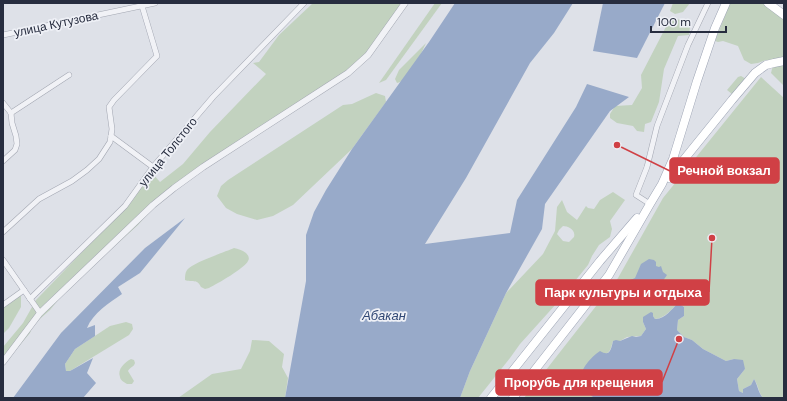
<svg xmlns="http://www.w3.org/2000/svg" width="787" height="401" viewBox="0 0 787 401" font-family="'DM Sans',sans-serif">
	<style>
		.green { fill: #c2d2bf; fill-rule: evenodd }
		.water { fill: #98aac9 }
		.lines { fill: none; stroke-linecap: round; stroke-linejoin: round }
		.minor-casing { stroke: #a3a7b2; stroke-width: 6 }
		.tertiary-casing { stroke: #a3a7b2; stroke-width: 7 }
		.primary-casing { stroke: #9da4b4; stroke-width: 9 }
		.minor { stroke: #f1f2f6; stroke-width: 5 }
		.tertiary { stroke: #f1f2f6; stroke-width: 6 }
		.primary { stroke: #fff; stroke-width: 8 }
		.labels { text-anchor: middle; stroke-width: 3.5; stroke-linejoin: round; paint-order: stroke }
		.street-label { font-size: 12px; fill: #272d3f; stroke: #eef0f6 }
		.water-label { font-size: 13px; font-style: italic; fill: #304774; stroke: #eef0f6 }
		.leader { fill: none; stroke: #d04045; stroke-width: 1.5 }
		.callout-dot { fill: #d04045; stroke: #eef0f6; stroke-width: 1.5 }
		.callout { fill: #d04045; stroke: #d04045; stroke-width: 1.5 }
		.callout-label { font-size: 13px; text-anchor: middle; font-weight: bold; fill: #fff }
	</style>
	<rect width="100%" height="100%" fill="#dee1e8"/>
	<!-- green -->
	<g class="green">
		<polygon points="313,3 407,3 359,67 285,111 257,136 234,147 161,199 138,225 68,288 50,310 33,325 30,333 3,365 3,347 23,323 36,300 111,222 153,174 160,182 183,164 210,132 266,74 253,63 259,62 279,35"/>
		<polygon points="435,3 442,3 386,80 379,83"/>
		<polygon points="673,3 690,3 683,12 675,14 670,11"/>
		<polygon points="730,3 764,3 784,18 784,60 772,62 766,60 758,63 751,64 744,60 738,46 723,41 718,42 715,41"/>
		<polygon points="670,19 686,20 690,27 689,35 678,36 664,69 659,102 651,122 645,124 644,132 637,131 633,126 617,123 610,118 610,114 615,106 632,105 642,88 641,75"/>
		<path d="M426,43C420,55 411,80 397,83L395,79L399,70Z"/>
		<polygon points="773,65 784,65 784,86 771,73"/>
		<polygon points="741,76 746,79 732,94 727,90 738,77"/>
		<path d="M761,77L784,98V398H763C758,391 759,387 754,379L751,385L743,389V393L739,391L737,379L745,369L734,359L726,361L703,349L692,340L684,337L677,330L678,320L684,316V307L678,303C672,309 664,319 655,319L653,316L643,322L646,329L641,336L627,337L620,341H613C611,347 611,353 604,354L586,390L594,398H524L618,278L663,198Z"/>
		<polygon points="376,93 385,96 386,102 352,149 293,205 273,216 257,220 237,214 226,208 217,196 221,186 228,180 343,105 352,104"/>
		<path d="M613,192L625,200L610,221L612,229L610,237L599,245L592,256L588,265L557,303L520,344L510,358L478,398H460L470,371L506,293L543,254L555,231L557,207L562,200L567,212L577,220L586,206L588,208L594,209L600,200ZM563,226C568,226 576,230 574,237C573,238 570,241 569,242L563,241L557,234L559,230Z"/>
		<path d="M234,248C238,249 242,250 246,253C248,255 250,258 248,261C245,268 217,284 209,288L205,289L201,287C197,278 192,283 185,280C185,276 185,273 187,270C192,263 225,252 234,248Z"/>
		<polygon points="21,294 21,307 9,328 3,334 3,308"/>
		<polygon points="126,322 132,324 133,329 129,335 70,371 66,371 65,364 75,349 110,326"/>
		<polygon points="252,340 269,341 284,354 282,367 288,378 285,398 178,398 212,374 241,369 250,351"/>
		<path d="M131,359L134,360L135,363C134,367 130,367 128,371L134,381L132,384H127C124,382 120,380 120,377C117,369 125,362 131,359Z"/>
	</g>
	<!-- water -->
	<g class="water">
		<polygon points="455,3 573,3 554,33 530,63 466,178 425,244 510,233 517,200 576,107 587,84 629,97 610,111 545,204 542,229 506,293 470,371 460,398 285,398 306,281 306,235 314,212 326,190 352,149 429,42"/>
		<polygon points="603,3 665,3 637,58 593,51"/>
		<path d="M185,218L140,273L118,287L122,294C109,303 93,313 87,328L95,325V336L75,349L65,364L66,371H70L93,358L87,373L96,383L83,398H13L61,333L145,248Z"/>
		<path d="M649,259L654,260L656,262V266L659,267L661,266L663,272L667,275C660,286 651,296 637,295L636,291L633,289L625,288L624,285L628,281L635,278L641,264Z"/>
		<path d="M678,303L684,307V316L678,320L677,330L684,337L692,340L703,349L726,361L734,359L743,360L745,369L737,379L739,391L743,393V389L751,385L754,379C758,386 758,392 763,398H594C589,394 581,387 581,380C580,369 591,357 600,351C610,357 611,350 613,341L616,340L620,341L632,336L636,337L641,336L646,329L643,322V317L651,312L653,313V316L655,319C664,320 672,309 678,303Z"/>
	</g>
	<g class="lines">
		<!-- minor casing -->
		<g class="minor-casing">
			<g id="minor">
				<polyline points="3,35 155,3"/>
				<polyline points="3,103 11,113"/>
				<polyline points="11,113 69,75"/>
				<polyline points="111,136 153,167"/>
				<polyline points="3,161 15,150 17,144 16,136 12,123 11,113"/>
				<polyline points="650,204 636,195 647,167 657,126 688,45 708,3"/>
				<polyline points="3,232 39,199 72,181 87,170 99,159 110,142 111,136 112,129 109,107 114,100 157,56 142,6"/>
				<polyline points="3,260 40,313"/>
				<polyline points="30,299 125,206 153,167 213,97 304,3"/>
				<polyline points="3,305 24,290"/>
			</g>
		</g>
		<!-- tertiary casing -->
		<g class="tertiary-casing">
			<polyline id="tertiary" points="3,362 40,313 153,205 174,188 203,167 348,73 368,55 405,3"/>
		</g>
		<!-- primary casing -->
		<g class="primary-casing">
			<g id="primary">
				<polyline points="768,3 784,15"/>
				<polyline points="669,178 732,100 755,73 766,65 774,63 784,61"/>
				<polyline points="491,398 600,261 637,218"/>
				<polyline points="513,398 609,275 650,204 662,184 673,159 697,81 715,28 726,3"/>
			</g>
		</g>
		<!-- minor -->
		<use href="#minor" class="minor"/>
		<!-- tertiary -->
		<use href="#tertiary" class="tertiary"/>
		<!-- primary -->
		<use href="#primary" class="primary"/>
	</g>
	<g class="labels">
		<!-- street labels -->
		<g class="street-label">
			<text transform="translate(56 24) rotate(-12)" y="4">улица Кутузова</text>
			<text transform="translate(168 152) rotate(-51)" y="4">улица Толстого</text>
		</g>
		<!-- water labels -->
		<g class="water-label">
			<text x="384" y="320">Абакан</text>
		</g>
	</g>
	<!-- callouts -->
	<path class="leader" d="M617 145L670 171M712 238L709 292M679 339L662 382"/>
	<g class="callout-dot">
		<circle cx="617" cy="145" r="4"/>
		<circle cx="712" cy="238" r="4"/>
		<circle cx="679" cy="339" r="4"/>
	</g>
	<g class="callout">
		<rect x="670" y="158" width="109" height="25" rx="4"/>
		<rect x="536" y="280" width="173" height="25" rx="4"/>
		<rect x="496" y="370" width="166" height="25" rx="4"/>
	</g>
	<g class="callout-label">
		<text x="724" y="175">Речной вокзал</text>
		<text x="623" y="297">Парк культуры и отдыха</text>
		<text x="579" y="387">Прорубь для крещения</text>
	</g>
	<!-- border -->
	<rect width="787" height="401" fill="none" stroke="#272d3f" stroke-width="8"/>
	<!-- scale -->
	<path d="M651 26v6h75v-6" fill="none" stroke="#272d3f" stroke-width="2"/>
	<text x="657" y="26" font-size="12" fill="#272d3f" stroke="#eef0f6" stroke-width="3" paint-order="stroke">100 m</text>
</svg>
